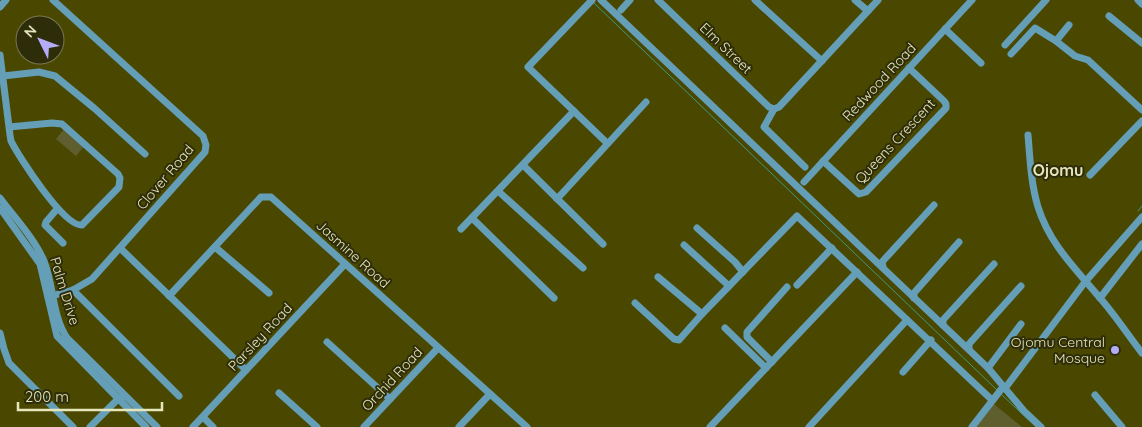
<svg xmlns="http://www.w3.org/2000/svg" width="1142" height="427" viewBox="0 0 1142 427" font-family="Quicksand,sans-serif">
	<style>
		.green { fill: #5e5e2e }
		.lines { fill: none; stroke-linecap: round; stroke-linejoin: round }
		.stream { stroke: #3f9779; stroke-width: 1 }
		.minor { stroke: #659eb7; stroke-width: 7 }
		.poi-dot { fill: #b4acf9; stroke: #2e2d09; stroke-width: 2 }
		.labels { text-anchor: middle; stroke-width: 4; stroke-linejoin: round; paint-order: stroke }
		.street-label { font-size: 14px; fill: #e6e6bd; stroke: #2e2d09 }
		.poi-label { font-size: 14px; fill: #e6e6bd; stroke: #2e2d09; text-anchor: end }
		.quarter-label { font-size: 16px; font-weight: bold; fill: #e6e6bd; stroke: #2e2d09 }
	</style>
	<rect width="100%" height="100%" fill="#4a4800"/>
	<!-- green -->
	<g class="green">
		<polygon points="64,129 84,146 76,156 56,139"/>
		<polygon points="989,400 1022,427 969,427"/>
	</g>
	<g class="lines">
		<!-- stream -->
		<g class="stream">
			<polyline points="594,3 997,390"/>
			<polyline points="1138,211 1142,206"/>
			<polyline points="1002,395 1036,427"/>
		</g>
		<!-- minor -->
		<g class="minor">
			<polyline points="592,0 528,67 607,143"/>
			<polyline points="601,0 988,368 1024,411 1041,427"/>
			<polyline points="658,0 769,107 774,109 779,107 878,0"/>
			<polyline points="755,0 822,61"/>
			<polyline points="855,0 868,11"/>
			<polyline points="1138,0 1142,4"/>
			<polyline points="0,7 6,0"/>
			<polyline points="621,10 630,0"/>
			<polyline points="1109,16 1142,43"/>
			<polyline points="1069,25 1056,41 1075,56 1088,60 1142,110"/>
			<polyline points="945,29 981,63"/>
			<polyline points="1005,45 1046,0"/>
			<polyline points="1011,54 1035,28 1056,41"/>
			<path d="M0,55L10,135L11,141C19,157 64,227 82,225L119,187L120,178L118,174L62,124L52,123L9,127"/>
			<polyline points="3,76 39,72 55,76 94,108 145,154"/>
			<polyline points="774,109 764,127 805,167"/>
			<path d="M1028,135C1030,159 1031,184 1038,207C1050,245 1076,269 1100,298C1115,315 1128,335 1142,353"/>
			<polyline points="823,161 859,194 866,192 946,108 946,104 944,101 909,68"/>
			<polyline points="523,165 603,244"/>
			<polyline points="1090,175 1142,121"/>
			<polyline points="804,182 972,0"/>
			<polyline points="498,191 583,268"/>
			<path d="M0,198C15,218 34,238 44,261C54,286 52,316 67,338L157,427"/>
			<polyline points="557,199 646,102"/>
			<polyline points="0,208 40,264 57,336 146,427"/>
			<polyline points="57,209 46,222 45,225 63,243"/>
			<polyline points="472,218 554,298"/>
			<polyline points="697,228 735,262 743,272"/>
			<polyline points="461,229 574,111"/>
			<polyline points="684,245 729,286"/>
			<polyline points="215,247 269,293"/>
			<polyline points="120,248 246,370"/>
			<polyline points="883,267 882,262 934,205"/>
			<polyline points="658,277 702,314"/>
			<polyline points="797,285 832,248"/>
			<polyline points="73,290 179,396"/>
			<polyline points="169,296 261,197 271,197 527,427"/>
			<polyline points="48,297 73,290 92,279 205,152 206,145 203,136 53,0"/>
			<polyline points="914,298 914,293 959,242"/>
			<polyline points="1100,298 1142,244"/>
			<polyline points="635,303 674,339 679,340 702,314 797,216 992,400"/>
			<polyline points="943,325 943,320 994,264"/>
			<polyline points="725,328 766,368"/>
			<polyline points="0,333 4,349 9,363 73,427"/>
			<polyline points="327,342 390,399"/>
			<polyline points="969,349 969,344 1021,286"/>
			<polyline points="772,362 747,337 747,332 787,287"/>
			<polyline points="988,368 1021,324"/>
			<polyline points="903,372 931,340"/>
			<polyline points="279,393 317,427"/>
			<polyline points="1095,395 1122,427"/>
			<polyline points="203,417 213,427"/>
			<polyline points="90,427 118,399 122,398"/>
			<polyline points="193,427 345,264"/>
			<polyline points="364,427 438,348"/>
			<polyline points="459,427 490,394"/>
			<polyline points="710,427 857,272"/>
			<polyline points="809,427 907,320"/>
			<polyline points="972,427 1003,387 1006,387 1085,282 1142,217"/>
		</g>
	</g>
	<!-- markers -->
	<circle class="poi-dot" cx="1115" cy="350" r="5"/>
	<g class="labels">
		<!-- street labels -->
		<g class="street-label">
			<text transform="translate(726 48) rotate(44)" y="5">Elm Street</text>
			<text transform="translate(879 82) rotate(-47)" y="5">Redwood Road</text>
			<text transform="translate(895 141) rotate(-47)" y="5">Queens Crescent</text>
			<text transform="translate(165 177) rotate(-50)" y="5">Clover Road</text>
			<text transform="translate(353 254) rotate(42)" y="5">Jasmine Road</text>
			<text transform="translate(65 291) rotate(73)" y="5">Palm Drive</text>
			<text transform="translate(260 337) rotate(-47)" y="5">Parsley Road</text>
			<text transform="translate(392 379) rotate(-47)" y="5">Orchid Road</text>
		</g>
		<!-- poi labels -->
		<g class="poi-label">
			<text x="1105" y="347">Ojomu Central<tspan x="1105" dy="16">Mosque</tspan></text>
		</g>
		<!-- quarter labels -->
		<g class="quarter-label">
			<text x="1058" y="176">Ojomu</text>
		</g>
	</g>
	<!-- north arrow -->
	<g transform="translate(40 40) rotate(312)"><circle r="24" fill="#2e2d09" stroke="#787751"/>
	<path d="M0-4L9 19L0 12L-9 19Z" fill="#b4acf9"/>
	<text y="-8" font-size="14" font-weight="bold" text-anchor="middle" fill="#e6e6bd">N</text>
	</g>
	<!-- scale -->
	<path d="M18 402v8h144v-8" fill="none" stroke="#e6e6bd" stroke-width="2.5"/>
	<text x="25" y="402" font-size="15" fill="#e6e6bd" stroke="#2e2d09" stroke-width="4" paint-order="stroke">200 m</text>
</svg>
